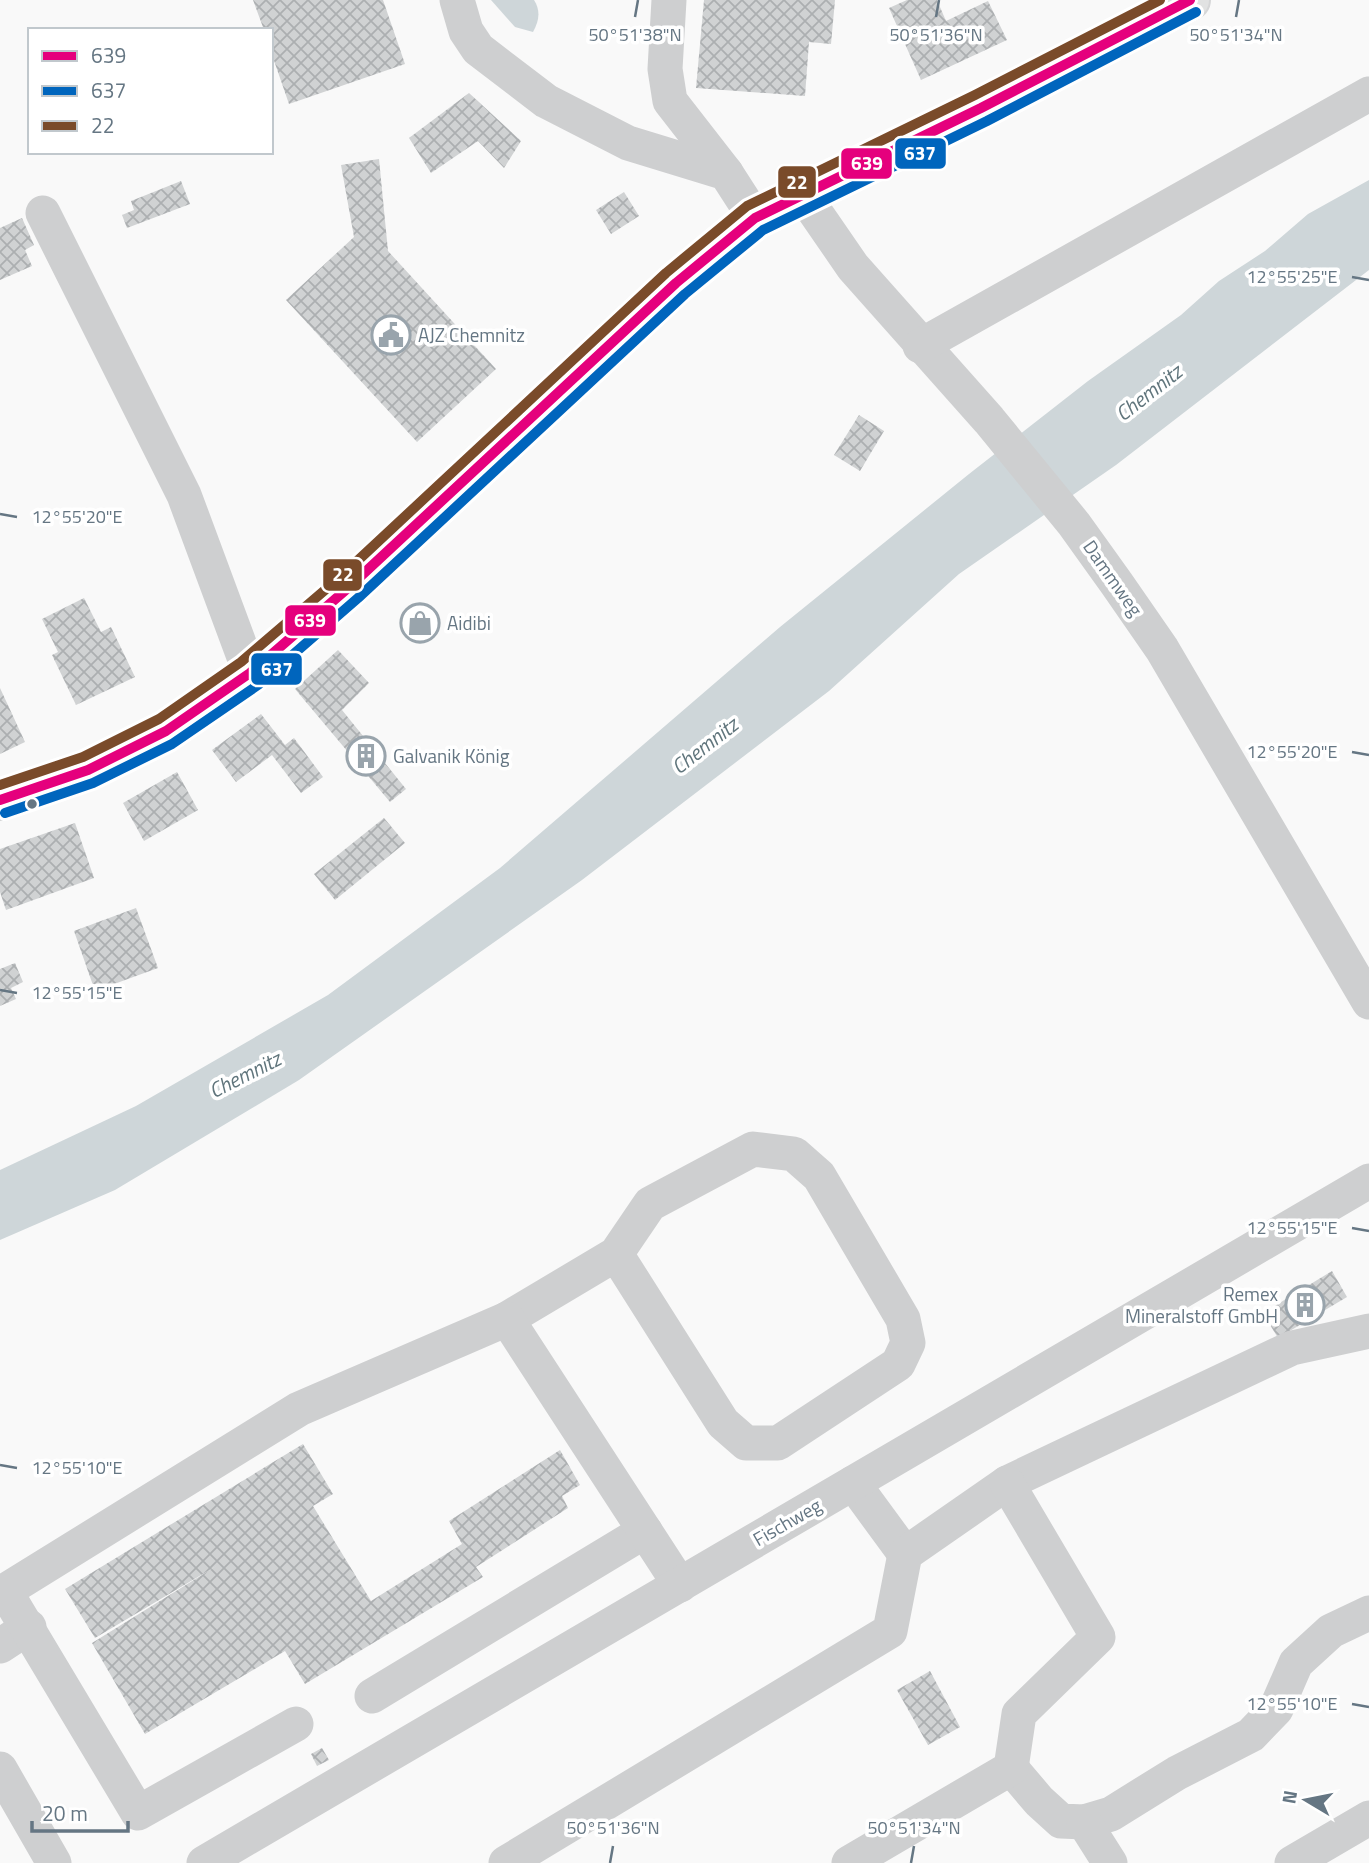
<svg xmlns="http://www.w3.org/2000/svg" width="1369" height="1863" viewBox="0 0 1369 1863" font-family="'Titillium Web',sans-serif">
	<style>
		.water { fill: #ced6d9 }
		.building { fill: url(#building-cross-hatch) }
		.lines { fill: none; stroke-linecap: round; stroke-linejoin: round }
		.major-casing { stroke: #d5d6d7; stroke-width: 42 }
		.minor { stroke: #cecfd0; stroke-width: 35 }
		.major { stroke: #e1e2e2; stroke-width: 38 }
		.bus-1-casing { stroke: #fff; stroke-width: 16 }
		.bus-2-casing { stroke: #fff; stroke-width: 16 }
		.bus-3-casing { stroke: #fff; stroke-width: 16 }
		.bus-1 { stroke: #e5007d; stroke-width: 10 }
		.bus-2 { stroke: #0065bd; stroke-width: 10 }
		.bus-3 { stroke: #7a4b2a; stroke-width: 10 }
		.ticks { fill: none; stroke: #657683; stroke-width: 2.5 }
		.bus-dot { fill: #657683; stroke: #fff; stroke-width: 2.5 }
		.labels { text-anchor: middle; stroke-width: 7; stroke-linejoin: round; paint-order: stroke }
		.poi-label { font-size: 19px; fill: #657683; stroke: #fff; text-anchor: start }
		.street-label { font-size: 19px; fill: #657683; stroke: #fff }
		.water-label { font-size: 21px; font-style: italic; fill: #60757c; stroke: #fff }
		.ticks-label { font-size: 18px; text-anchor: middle; fill: #657683; stroke: #fff; stroke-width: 7; stroke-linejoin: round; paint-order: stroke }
		.line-badge { stroke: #fff; stroke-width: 2.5 }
		.badge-label { font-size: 19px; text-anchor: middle; font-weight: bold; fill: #fff }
	</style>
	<defs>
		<pattern id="building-cross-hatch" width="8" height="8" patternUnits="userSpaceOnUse" patternTransform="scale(1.75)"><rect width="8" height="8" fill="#d0d2d3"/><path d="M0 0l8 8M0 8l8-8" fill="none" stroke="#acafb1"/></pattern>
	</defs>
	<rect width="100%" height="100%" fill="#f9f9f9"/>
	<!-- water -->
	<g class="water">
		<path d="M491,0H534C541,11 539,21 533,32L515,27Z"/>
		<polygon points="1369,180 1369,270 1116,465 959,574 829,691 582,880 299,1080 115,1190 0,1240 0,1170 136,1106 328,995 500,868 780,627 969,474 1088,381 1181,315 1219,281 1265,251 1308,214"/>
	</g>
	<!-- building -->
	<g class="building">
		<polygon points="253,0 383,0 405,64 289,104 271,52 271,30 264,30"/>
		<polygon points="704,0 835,0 831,44 809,42 805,96 696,88"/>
		<polygon points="907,0 937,0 946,21 988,1 1007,40 921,80 889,8"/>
		<polygon points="469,93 521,141 504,168 478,141 431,173 409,138"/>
		<polygon points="379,159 388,251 496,369 417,442 286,300 354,237 341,165"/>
		<polygon points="181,181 190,204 127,228 122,215 134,210 131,201"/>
		<polygon points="624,192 639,216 611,234 596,210"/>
		<polygon points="22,218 34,245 25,250 32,266 0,280 0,228"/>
		<polygon points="859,415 884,431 860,471 834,455"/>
		<polygon points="84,598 101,632 111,627 135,677 76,705 52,655 58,652 42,619"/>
		<polygon points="338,650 369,683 342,710 406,789 390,802 295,689"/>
		<polygon points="0,688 25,742 0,754"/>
		<polygon points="261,714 285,745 294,738 323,777 301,793 272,755 236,782 212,750"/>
		<polygon points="177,772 198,810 144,841 123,803"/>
		<polygon points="384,818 405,843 335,900 314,874"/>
		<polygon points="75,823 94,878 6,910 0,892 0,849"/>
		<polygon points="136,908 158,968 95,991 74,931"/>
		<polygon points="15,963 23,982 11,988 16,999 0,1006 0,969"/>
		<polygon points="1332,1271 1347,1297 1278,1338 1263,1313"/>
		<polygon points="303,1444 333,1494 313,1506 371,1601 462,1544 449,1521 560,1450 580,1485 562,1496 568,1508 476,1567 483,1577 305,1684 285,1651 145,1734 92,1643 218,1565 95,1638 65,1589"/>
		<polygon points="930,1671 960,1727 928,1745 897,1690"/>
		<polygon points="322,1748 329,1760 317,1766 311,1754"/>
	</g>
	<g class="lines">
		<!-- major casing -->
		<g class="major-casing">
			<polyline id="major" points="0,800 88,770 166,731 250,673 348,588 676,283 755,218 981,108 1190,0"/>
		</g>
		<!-- minor -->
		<g class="minor">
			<polyline points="457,0 466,31 478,49 546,101 628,143 726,173 755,218"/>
			<polyline points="669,0 665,69 670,101 726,173"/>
			<polyline points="802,193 853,267 989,420 1074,524 1117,584 1162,649 1369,1002"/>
			<polyline points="43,213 184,495 250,673"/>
			<polyline points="920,346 1369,94"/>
			<polyline points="507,1319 616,1254 650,1204 753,1149 794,1154 819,1176 903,1319 908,1343 898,1364 778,1443 746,1443 723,1423 616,1254"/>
			<polyline points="853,1483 905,1554"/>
			<polyline points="0,1646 29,1627"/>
			<polyline points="372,1696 645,1531"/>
			<polyline points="296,1724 138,1813 5,1591 299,1409 507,1319 680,1585"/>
			<polyline points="1011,1768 1039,1801 1061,1821 1084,1822 1111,1814 1177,1773 1251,1735 1276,1709 1296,1663 1331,1631 1369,1613"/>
			<polyline points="0,1769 54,1863"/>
			<polyline points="1084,1822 1110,1863"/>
			<polyline points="204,1863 1369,1181"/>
			<polyline points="506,1863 890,1631 905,1554 1007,1483 1292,1348 1369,1331"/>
			<polyline points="849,1863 1011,1768 1019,1714 1098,1637 1007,1483"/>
			<polyline points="1292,1863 1369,1818"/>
		</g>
		<!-- major -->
		<use href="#major" class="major"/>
		<!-- bus-1 casing -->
		<g class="bus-1-casing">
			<polyline id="bus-1" points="0,800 88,770 166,731 250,673 348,588 676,283 755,218 981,108 1190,0"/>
		</g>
		<!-- bus-2 casing -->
		<g class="bus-2-casing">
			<polyline id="bus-2" points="5,813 93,783 172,744 258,685 358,598 685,294 763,230 987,121 1196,12"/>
		</g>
		<!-- bus-3 casing -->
		<g class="bus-3-casing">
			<polyline id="bus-3" points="0,785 83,757 159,719 241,662 339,578 666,273 747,206 975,95 1160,0"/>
		</g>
		<!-- bus-1 -->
		<use href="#bus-1" class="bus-1"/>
		<!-- bus-2 -->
		<use href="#bus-2" class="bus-2"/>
		<!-- bus-3 -->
		<use href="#bus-3" class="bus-3"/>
	</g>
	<!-- ticks -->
	<path class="ticks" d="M635,17L638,0M936,17L939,0M1236,17L1239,0M1352,277L1369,280M0,514L17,517M1352,752L1369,755M0,990L17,993M1352,1228L1369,1231M0,1465L17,1468M1352,1704L1369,1707M610,1863L613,1846M911,1863L914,1846"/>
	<!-- icons -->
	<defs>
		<g id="civic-ring" transform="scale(2.0125)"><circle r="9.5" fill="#fff" stroke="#99a4ac" stroke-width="1.5"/><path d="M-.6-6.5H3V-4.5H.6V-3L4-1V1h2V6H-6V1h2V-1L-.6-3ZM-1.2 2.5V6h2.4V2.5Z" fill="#99a4ac"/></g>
		<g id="shop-ring" transform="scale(2.0125)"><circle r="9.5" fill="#fff" stroke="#99a4ac" stroke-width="1.5"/><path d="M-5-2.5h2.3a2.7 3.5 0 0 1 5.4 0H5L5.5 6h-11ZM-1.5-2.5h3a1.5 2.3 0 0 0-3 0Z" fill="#99a4ac"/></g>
		<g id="building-ring" transform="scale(2.0125)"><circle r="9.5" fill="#fff" stroke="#99a4ac" stroke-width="1.5"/><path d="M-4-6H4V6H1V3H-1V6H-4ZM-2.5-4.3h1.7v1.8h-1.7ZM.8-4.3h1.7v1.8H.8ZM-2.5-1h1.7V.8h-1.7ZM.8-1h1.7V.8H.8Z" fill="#99a4ac"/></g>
	</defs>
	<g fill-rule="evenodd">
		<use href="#civic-ring" x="391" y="335"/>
		<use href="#shop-ring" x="420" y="623"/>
		<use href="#building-ring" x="366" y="756"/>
		<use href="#building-ring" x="1305" y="1305"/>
	</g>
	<!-- markers -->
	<circle class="bus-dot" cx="32" cy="804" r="6"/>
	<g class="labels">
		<!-- poi labels -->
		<g class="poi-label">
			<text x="418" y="342">AJZ Chemnitz</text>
			<text x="447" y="630">Aidibi</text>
			<text x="393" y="763">Galvanik König</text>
			<text x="1278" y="1301" text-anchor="end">Remex<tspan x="1278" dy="22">Mineralstoff GmbH</tspan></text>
		</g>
		<!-- street labels -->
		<g class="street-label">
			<text transform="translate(1113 578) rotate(55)" y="7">Dammweg</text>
			<text transform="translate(787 1522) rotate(-30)" y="7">Fischweg</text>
		</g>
		<!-- water labels -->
		<g class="water-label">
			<text transform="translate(1149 393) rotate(-38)" y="7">Chemnitz</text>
			<text transform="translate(705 746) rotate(-38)" y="7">Chemnitz</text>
			<text transform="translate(245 1075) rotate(-27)" y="7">Chemnitz</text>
		</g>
	</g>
	<g class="ticks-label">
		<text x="635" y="41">50°51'38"N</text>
		<text x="936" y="41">50°51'36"N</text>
		<text x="1236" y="41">50°51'34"N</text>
		<text x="1292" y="283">12°55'25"E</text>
		<text x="77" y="523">12°55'20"E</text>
		<text x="1292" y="758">12°55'20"E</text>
		<text x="77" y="999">12°55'15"E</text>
		<text x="1292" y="1234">12°55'15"E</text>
		<text x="77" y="1474">12°55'10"E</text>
		<text x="1292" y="1710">12°55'10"E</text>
		<text x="613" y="1834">50°51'36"N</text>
		<text x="914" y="1834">50°51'34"N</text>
	</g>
	<g class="line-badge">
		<rect x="894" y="137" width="53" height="33" rx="7" fill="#0065bd"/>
		<rect x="840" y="147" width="53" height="33" rx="7" fill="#e5007d"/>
		<rect x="777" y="165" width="40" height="34" rx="7" fill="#7a4b2a"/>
		<rect x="322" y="558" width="41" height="34" rx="7" fill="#7a4b2a"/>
		<rect x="284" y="604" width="53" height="33" rx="7" fill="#e5007d"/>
		<rect x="250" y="652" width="53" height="34" rx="7" fill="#0065bd"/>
	</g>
	<g class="badge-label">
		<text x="920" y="160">637</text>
		<text x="867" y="170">639</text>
		<text x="797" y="189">22</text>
		<text x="343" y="581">22</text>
		<text x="310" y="627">639</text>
		<text x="277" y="676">637</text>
	</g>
	<!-- legend -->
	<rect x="28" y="28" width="245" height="126" fill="#ffffff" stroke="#c1c8cd" stroke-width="2"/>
	<rect x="42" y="51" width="35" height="10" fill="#e5007d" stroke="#c1c8cd" stroke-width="2"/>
	<text x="91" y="63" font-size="21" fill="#657683">639</text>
	<rect x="42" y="86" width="35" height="10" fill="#0065bd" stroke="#c1c8cd" stroke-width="2"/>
	<text x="91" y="98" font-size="21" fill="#657683">637</text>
	<rect x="42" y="121" width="35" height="10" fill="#7a4b2a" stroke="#c1c8cd" stroke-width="2"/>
	<text x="91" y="133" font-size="21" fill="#657683">22</text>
	<!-- north arrow -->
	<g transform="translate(1306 1800) rotate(280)" stroke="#ffffff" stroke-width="5" paint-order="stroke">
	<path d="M0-5L12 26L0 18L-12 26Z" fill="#657683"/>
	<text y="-10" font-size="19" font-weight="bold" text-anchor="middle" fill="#657683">N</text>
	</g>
	<!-- scale -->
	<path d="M32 1821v10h96v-10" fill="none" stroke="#657683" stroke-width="3.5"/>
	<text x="42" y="1821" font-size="21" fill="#657683" stroke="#ffffff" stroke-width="5" paint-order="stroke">20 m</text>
</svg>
